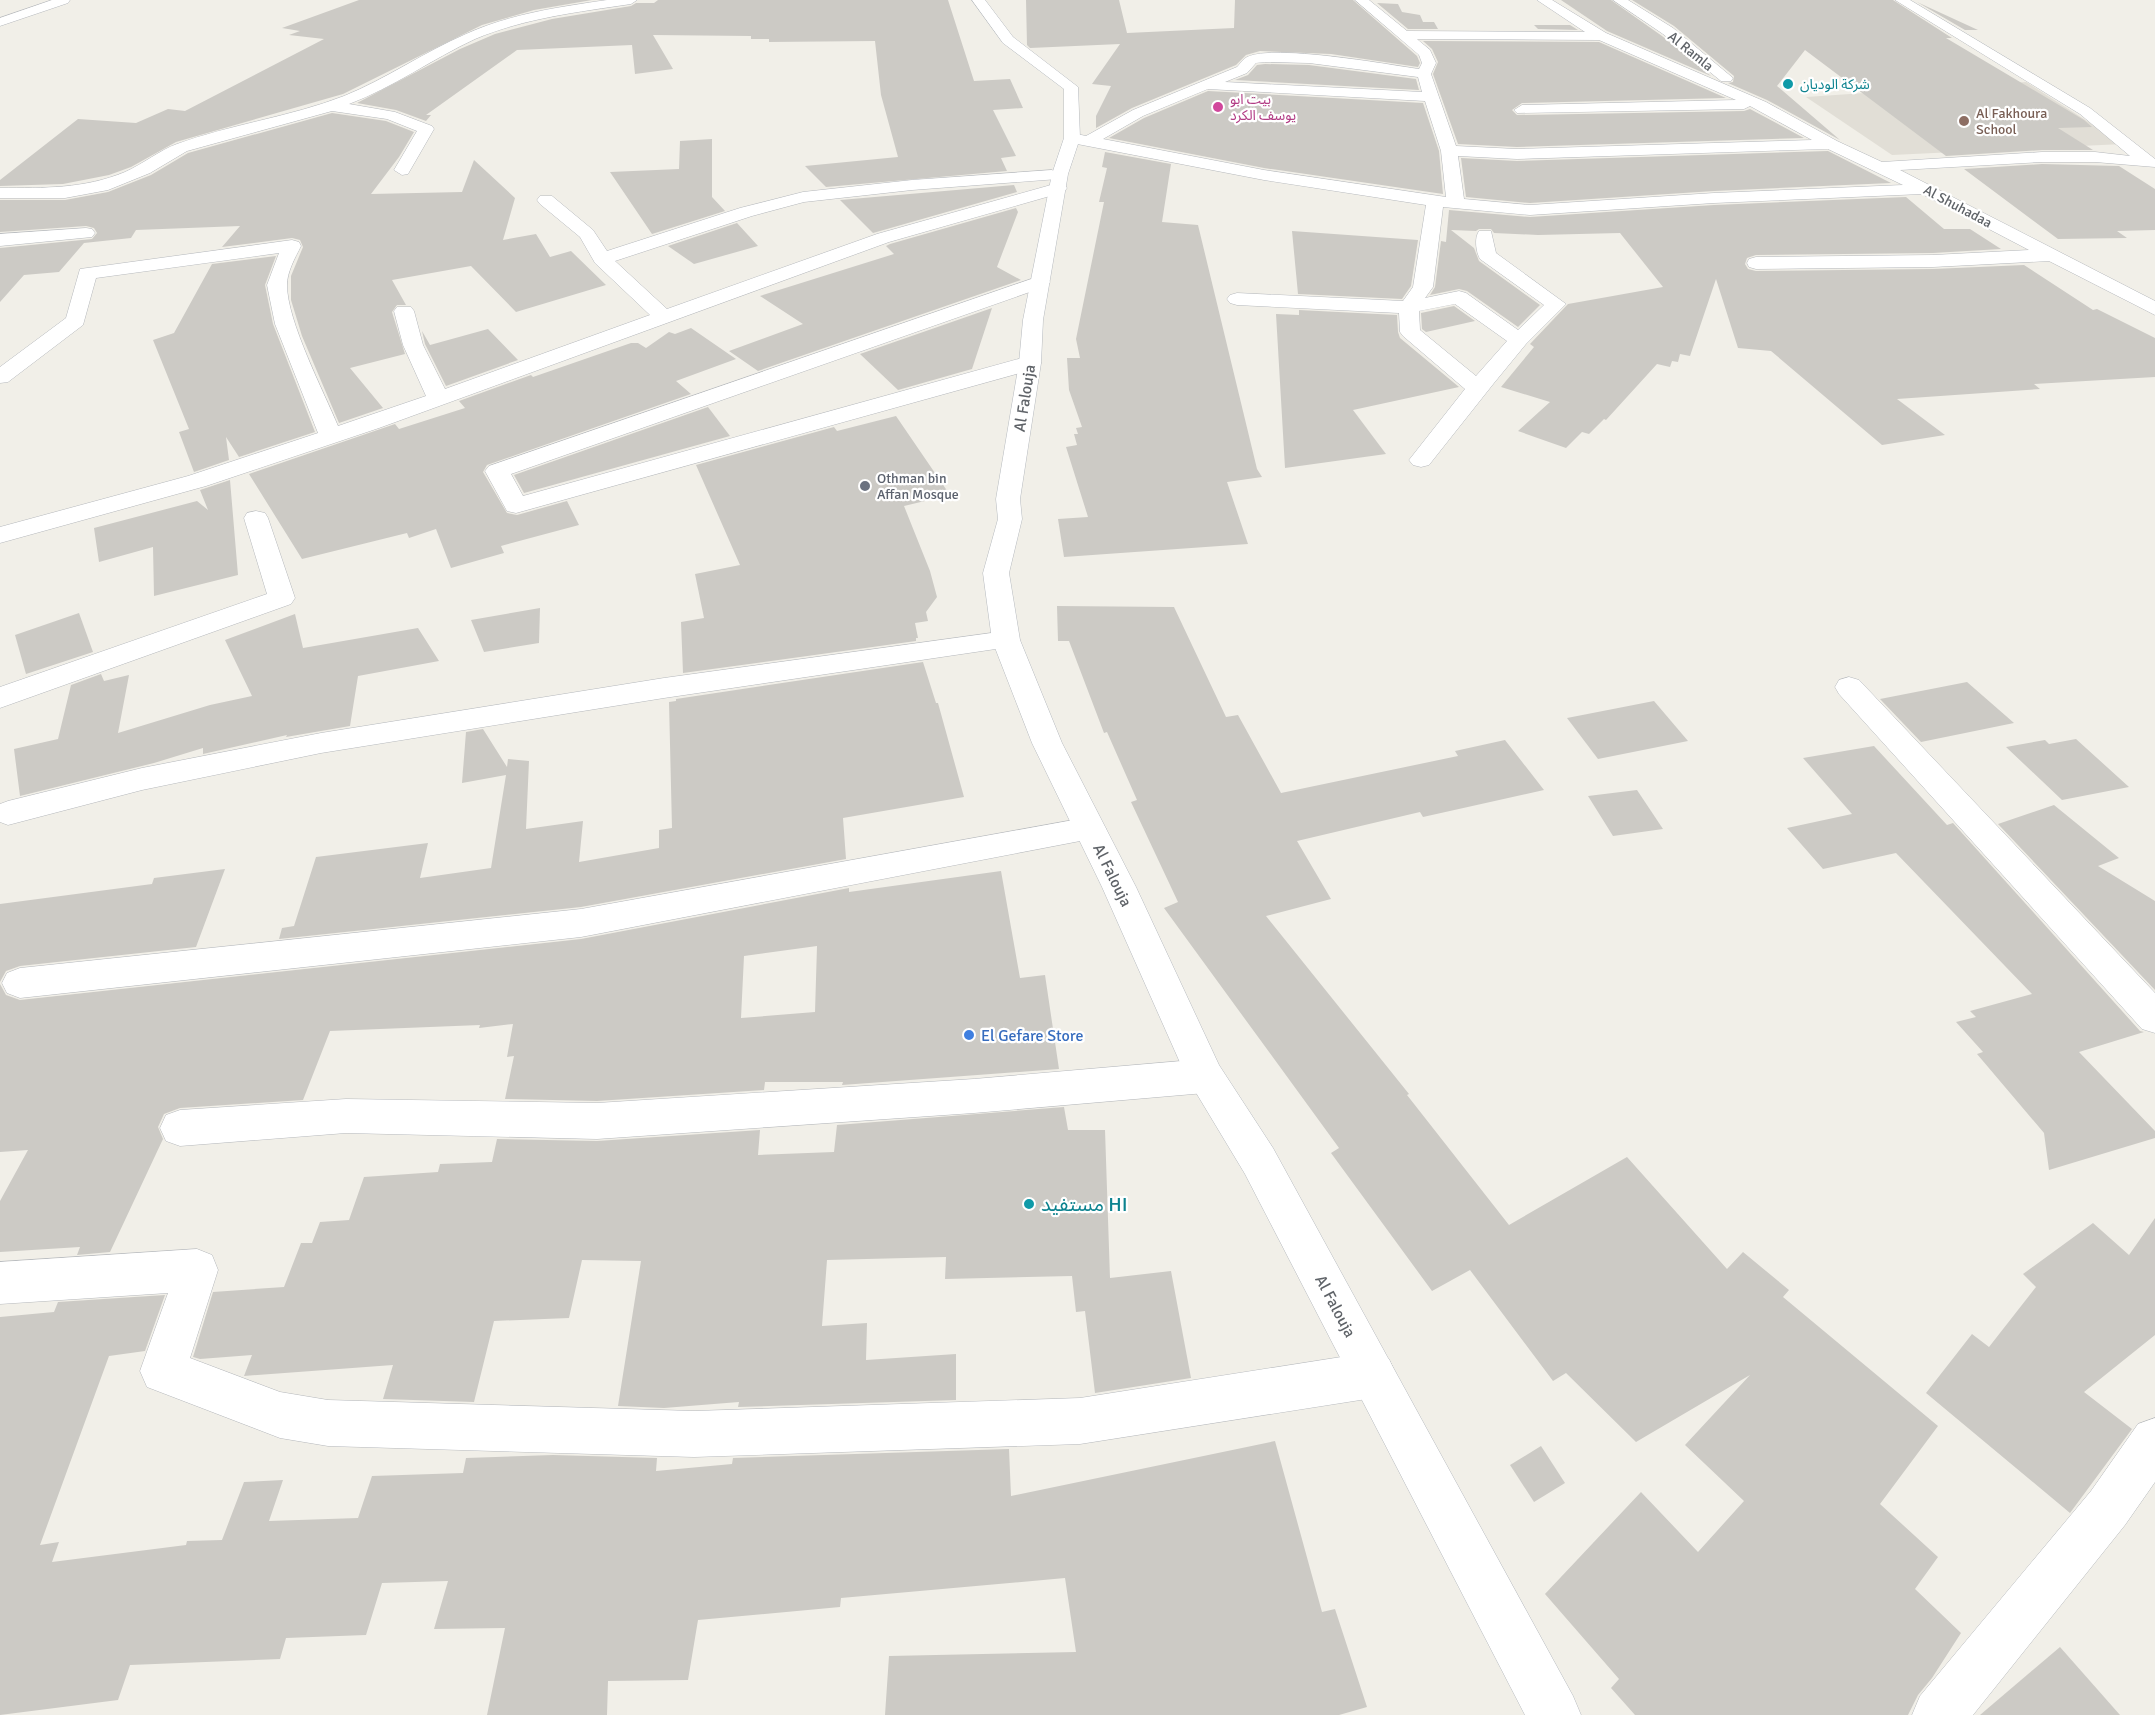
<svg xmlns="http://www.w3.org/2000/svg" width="2155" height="1715" viewBox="0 0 2155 1715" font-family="Signika,'Noto Sans Arabic',sans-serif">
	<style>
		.education { fill: #e1ded6 }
		.building { fill: #cccac5; fill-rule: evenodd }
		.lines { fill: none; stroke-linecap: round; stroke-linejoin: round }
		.street-casing { stroke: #b5b8bc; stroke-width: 1 }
		.secondary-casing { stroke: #b6babf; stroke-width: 1 }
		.street { fill: #fff; fill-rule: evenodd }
		.secondary { fill: #fff; fill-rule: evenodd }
		.culture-dot { fill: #0f9aa8; stroke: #fff; stroke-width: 2 }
		.hotel-dot { fill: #d1479c; stroke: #fff; stroke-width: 2 }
		.education-dot { fill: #8d6e63; stroke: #fff; stroke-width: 2 }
		.worship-dot { fill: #6b7280; stroke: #fff; stroke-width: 2 }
		.shop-dot { fill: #3f7fe0; stroke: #fff; stroke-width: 2 }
		.labels { text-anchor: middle; stroke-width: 4.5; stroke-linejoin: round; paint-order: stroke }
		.far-street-label { font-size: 14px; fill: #5f6368; stroke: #fff }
		.far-culture-label { font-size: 14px; fill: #0d838f; stroke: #fff; text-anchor: start }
		.far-hotel-label { font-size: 14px; fill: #b23c85; stroke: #fff; text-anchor: start }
		.far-education-label { font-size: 14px; fill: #785e54; stroke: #fff; text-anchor: start }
		.far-worship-label { font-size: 14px; fill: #5b616d; stroke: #fff; text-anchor: start }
		.street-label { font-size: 16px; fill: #5f6368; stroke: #fff }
		.shop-label { font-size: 16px; fill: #366cbe; stroke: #fff; text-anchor: start }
		.near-culture-label { font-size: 20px; fill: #0d838f; stroke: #fff; text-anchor: start }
	</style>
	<rect width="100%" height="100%" fill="#f1efe8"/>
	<!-- education -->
	<polygon class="education" points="2026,82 2123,144 1892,155 1806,97"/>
	<!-- building -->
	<g class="building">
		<polygon points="359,0 592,0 534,10 482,25 343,94 176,142 131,167 109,175 63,184 0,186 0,180 78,119 136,123 168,109 185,111 324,39 289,35 300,31 282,28"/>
		<polygon points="658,0 948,0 974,81 1010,79 1023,108 993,110 1016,156 1001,158 1007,171 826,187 805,166 898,157 881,95 875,41 769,42 769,39 751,39 751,36 653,35 673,69 635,74 632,45 517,50 426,115 431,115 426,121 396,110 357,103 460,49 495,34 552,19 631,6 636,3 654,3"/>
		<polygon points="1026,0 1119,0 1127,33 1234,28 1235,0 1353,0 1417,56 1420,63 1418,67 1331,54 1260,51 1246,55 1236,65 1132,108 1096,128 1096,116 1111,86 1092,84 1120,44 1030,48 1027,45"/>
		<polygon points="1561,0 1611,0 1662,36 1711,76 1607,31"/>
		<polygon points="1632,0 1893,0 1952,38 1946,38 2084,120 2092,127 2058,128 2093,150 2042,150 1946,156 1805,50 1777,86 1840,140 1767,100 1728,83 1733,82 1734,76 1674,26"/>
		<polygon points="1917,2 1978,30 1965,30"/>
		<polygon points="1377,3 1398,4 1402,12 1420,15 1423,22 1434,22 1438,29 1408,29"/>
		<polygon points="1534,25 1570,25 1578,30 1538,29"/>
		<polygon points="1423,41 1599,42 1726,98 1522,103 1512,110 1517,115 1744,111 1750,109 1804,138 1517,147 1458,144 1433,74 1438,62 1432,49"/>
		<polygon points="1265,64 1309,65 1416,79 1419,90 1235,80 1248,75 1257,65"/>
		<polygon points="1208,91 1423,103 1439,151 1443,194 1264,168 1109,138 1144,118"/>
		<polygon points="332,113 386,121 414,132 399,157 371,194 462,192 474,160 515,198 503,240 536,234 550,257 571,251 606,285 516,312 471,266 392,280 406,305 397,305 392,312 405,354 350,368 383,408 339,423 302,336 291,300 291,276 303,247 300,240 292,238 222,247 240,226 136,230 131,238 84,243 59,272 24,275 0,302 0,248 92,239 97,233 94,228 86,226 0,232 0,200 65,200 108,192 151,175 188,153"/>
		<polygon points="712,139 712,197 725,211 652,234 610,172 679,169 680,141"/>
		<polygon points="1828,151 1891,183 1714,191 1530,203 1466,197 1461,158 1517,161"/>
		<polygon points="1105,152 1171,164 1162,222 1198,225 1257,469 1262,477 1227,482 1248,544 1064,557 1058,519 1088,517 1066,447 1077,445 1074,434 1078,434 1076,428 1082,427 1069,390 1067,358 1080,358 1076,339 1104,202 1099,202 1107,168 1102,167"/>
		<polygon points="2042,164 2119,166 2155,189 2155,230 2117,231 2127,238 2058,239 1964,169"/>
		<polygon points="1014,185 1017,192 873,233 840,200"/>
		<polygon points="1906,197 1944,229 1970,229 2001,249 1933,253 1756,255 1747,258 1745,264 1748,269 1756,271 1933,269 2024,265 2093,310 2097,309 2155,338 2155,377 2034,384 2040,389 1897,399 1945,435 1882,445 1771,351 1738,348 1716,279 1690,356 1680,354 1678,362 1672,361 1670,367 1657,364 1606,420 1604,419 1589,434 1582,432 1566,448 1518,431 1550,402 1501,387 1534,347 1530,344 1568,304 1663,287 1620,233 1538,235 1494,233 1491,229 1479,229 1476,231 1451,230 1474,248 1479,261 1540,305 1518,327 1467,291 1459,289 1430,295 1435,287 1441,241 1446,242 1449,210 1530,217 1714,205"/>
		<polygon points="1016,208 1018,212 997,267 1021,280 758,371 729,351 803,324 760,296 894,254 886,246 890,244"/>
		<polygon points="737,223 758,246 694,264 668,246"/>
		<polygon points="1292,231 1418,240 1411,286 1402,299 1298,294"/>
		<polygon points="276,256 265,285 273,324 315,432 239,457 226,437 229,460 194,472 179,432 189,429 153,340 174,333 212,264"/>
		<polygon points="1454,306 1475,321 1426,332 1422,329 1421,313"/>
		<polygon points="992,308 972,369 898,390 860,354"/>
		<polygon points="1299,310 1397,315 1398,332 1400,338 1459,387 1353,410 1386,454 1285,468 1276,314 1299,315"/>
		<polygon points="691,328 736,359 676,381 691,394 487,465 483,472 507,513 517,515 567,501 579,525 501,546 504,553 451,568 436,529 409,538 407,533 302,559 249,474 395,424 399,429 465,408 459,401 531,375 533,377 631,343 638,343 646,348 669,332 675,334"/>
		<polygon points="488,329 518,360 446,386 425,344 422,331 430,345"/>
		<polygon points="708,407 730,436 524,493 514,475"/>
		<polygon points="896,416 950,495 904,506 930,571 937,597 926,612 928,621 915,623 918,638 916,638 916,641 683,673 681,622 704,618 695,574 740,565 696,465 834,427 837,431"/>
		<polygon points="230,480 238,575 154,596 153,547 99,562 94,528 197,501 208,510 200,490"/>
		<polygon points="1057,606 1174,607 1226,717 1238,715 1281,793 1458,756 1455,751 1505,740 1544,790 1423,817 1420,812 1297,841 1331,899 1266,916 1409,1094 1407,1095 1509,1225 1627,1157 1727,1269 1743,1252 1789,1290 1783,1297 1938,1426 1880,1504 1938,1557 1915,1589 1961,1633 1932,1678 1918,1695 1908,1715 1635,1715 1611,1688 1619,1679 1545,1594 1641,1492 1698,1552 1744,1501 1685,1445 1750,1375 1636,1442 1566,1373 1553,1381 1470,1270 1432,1291 1331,1153 1339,1148 1164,908 1178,902 1131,802 1137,800 1107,732 1104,733 1069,641 1058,641"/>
		<polygon points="540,608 539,643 484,652 471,620"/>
		<polygon points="79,613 93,652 26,674 15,635"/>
		<polygon points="295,614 303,648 418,628 439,661 358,676 350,726 286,737 287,735 203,754 203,748 154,763 20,796 14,749 58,739 71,685 101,674 104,681 129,675 118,733 210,705 252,696 225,640"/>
		<polygon points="923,662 936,703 938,703 964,797 843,818 846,859 581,907 279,939 282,928 294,926 316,857 428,843 420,878 491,868 506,775 462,783 466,732 483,729 507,767 508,759 529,761 526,829 583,821 579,862 659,848 659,830 672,828 669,702 676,701 676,699"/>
		<polygon points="1967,682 2014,723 1921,742 1880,699"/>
		<polygon points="1654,701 1688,741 1598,759 1567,718"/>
		<polygon points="2076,739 2129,787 2062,800 2006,747 2045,740 2049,744"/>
		<polygon points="1874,746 1947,825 1953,823 2140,1031 2144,1032 2079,1052 2155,1131 2155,1138 2049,1170 2044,1133 1977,1054 1983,1052 1956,1022 1976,1017 1970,1011 2032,994 1896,853 1823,869 1787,828 1852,814 1803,758"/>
		<polygon points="1637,790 1663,829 1613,836 1588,796"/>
		<polygon points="2054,805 2119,858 2098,866 2155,901 2155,990 1998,824"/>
		<polygon points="225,869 196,947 20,966 6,971 0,982 0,904 152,884 154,878"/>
		<path d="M1001,871L1020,978L1045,975L1059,1069L842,1085L843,1082H765L764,1090L597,1101L505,1099L514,1056L507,1057L513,1024L479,1028L480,1025L330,1031L303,1100L180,1108L164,1114L158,1127L163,1139L110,1252L77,1255L80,1247L0,1252V1201L28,1150L0,1152V984L6,995L20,1000L581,939L849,888V892ZM817,946L815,1012L741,1018L744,956Z"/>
		<polygon points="1064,1107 1068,1130 1105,1130 1110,1278 1171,1271 1191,1378 1095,1393 1085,1311 1076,1312 1072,1276 945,1279 946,1257 827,1260 822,1326 867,1323 866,1360 956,1354 956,1400 738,1407 739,1402 664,1408 618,1406 641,1261 582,1260 569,1318 494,1321 474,1402 383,1399 393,1365 244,1376 252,1355 200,1359 193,1357 213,1292 284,1287 301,1243 312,1243 320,1222 349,1220 364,1177 438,1172 440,1164 492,1162 497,1139 597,1141 760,1130 758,1155 834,1152 837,1125"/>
		<polygon points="2155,1218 2155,1335 2084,1392 2132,1429 2070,1513 1926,1393 1972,1334 1989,1347 2036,1287 2023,1274 2093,1223 2129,1255"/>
		<polygon points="165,1295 145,1351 109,1356 40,1545 59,1542 52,1562 186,1545 187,1541 222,1540 244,1482 283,1480 269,1521 358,1518 372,1476 463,1473 466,1458 553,1455 657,1458 656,1471 732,1464 733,1458 1009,1449 1011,1496 1275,1441 1322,1612 1335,1609 1367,1707 1339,1715 885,1715 889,1656 1076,1652 1065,1578 841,1598 840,1607 698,1620 688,1680 608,1681 607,1715 487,1715 505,1628 434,1629 448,1581 382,1583 366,1635 286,1638 280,1659 130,1665 118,1700 0,1715 0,1317 54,1312 58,1302"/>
		<polygon points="1541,1446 1565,1483 1534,1502 1510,1465"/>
		<polygon points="2060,1647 2120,1715 1980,1715"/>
	</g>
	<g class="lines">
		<!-- street casing -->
		<g class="street-casing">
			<g id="street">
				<polygon points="52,0 70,0 68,3 0,26 0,18"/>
				<path d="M607,0H637L631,4C578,12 525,18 475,39C432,59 394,87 349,104L395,112L432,126L434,129L408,174L402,175L394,170L417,131L387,119L332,111L187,151L150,173L108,190L65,198H0V188C44,188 84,189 125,172C143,164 160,150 177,144C232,124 290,117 344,96C386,79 424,52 466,34C510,14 559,7 607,0Z"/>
				<path d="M1355,0H1369L1407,31L1585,32L1537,0H1552L1606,33L1766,102L1837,141L1882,162L2042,152H2095L2130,156L2080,114L1895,0H1910L2090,108L2155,159V167L2095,162H2042L1900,170L2155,301V315L2049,261L1933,267L1756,269L1749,267L1747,263L1749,259L1756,257L1933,255L2029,250L1922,194L1714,203L1530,215L1443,207L1433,287L1425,298L1459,291L1466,293L1518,330L1544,305L1480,259C1476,252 1474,238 1479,231H1491L1496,253L1566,304L1526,344L1494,383L1429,465L1421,467L1413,465L1409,460L1413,455L1465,389L1403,336L1400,332L1399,313L1237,305L1230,303L1227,299L1230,295L1237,293L1403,301L1413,287L1426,205L1264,180L1072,143L1064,138L1072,133L1086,136L1133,110L1237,67C1240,64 1243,59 1247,57C1274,44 1385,64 1419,69L1422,63L1419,55ZM1417,39L1599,40L1736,100L1522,105L1514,110L1517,113L1744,109L1750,106L1812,140L1517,149L1456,146L1431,74L1436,63L1430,50ZM1265,62L1309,63L1418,77L1422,92L1225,82L1247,73L1256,63ZM1208,89L1425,101L1441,151L1446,197L1264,170L1103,139L1143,116ZM1828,149L1903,185L1714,193L1530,205L1464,199L1458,156L1517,159ZM1455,304L1507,341L1476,376L1420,330L1419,311Z"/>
				<polygon points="1613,0 1628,0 1673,28 1733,78 1731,81 1721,81 1663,34"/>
				<path d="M1052,170L1060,175L1058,179L912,190L804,202L752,216L615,261L667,309L877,234L1058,183L1064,184L1067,188L1064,192L889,242L379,428L206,486L0,543V527L188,476L318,433L275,324L267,285L279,253L96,278L83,325L8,382L0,383V367L66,318L80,269L292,240L299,242L301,246C295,258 287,272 287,285C287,321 324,392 338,426L426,396L403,345L394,311L397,307H411L414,311L423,345L445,389L650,315L595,263L580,237L540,204L537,200L540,196H552L593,230L607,251L740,208L803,192L912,180Z"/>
				<polygon points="86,228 92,229 95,233 92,237 0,246 0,234"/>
				<polygon points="1040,276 1047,278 1050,282 1047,286 511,474 523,496 1022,358 1030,357 1038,358 1041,363 1038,368 516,513 507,511 485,471 489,466"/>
				<polygon points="256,511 265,513 268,518 295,598 291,604 0,708 0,687 267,594 244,518 247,513"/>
				<polygon points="1006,631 1016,634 1020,640 1016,646 664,698 321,753 142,790 8,825 0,822 0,804 8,801 142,768 321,733 664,678"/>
				<polygon points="1849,677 1859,680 2155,993 2155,1033 2142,1029 1839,694 1835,687 1839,680"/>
				<polygon points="1090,817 1101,821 1106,829 1101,837 581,937 20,998 7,993 2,983 7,973 20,968 581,909"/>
				<polygon points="1205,1059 1218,1064 1224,1076 1218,1088 1205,1093 974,1113 597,1139 346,1133 180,1146 166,1141 160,1128 166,1115 180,1110 346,1099 597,1103 974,1079"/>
				<polygon points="197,1249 212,1255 218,1270 190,1358 280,1392 328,1400 694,1411 1080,1398 1373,1352 1389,1359 1396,1375 1389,1391 1373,1398 1080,1444 694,1457 328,1446 280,1438 147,1387 140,1371 168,1293 0,1304 0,1262"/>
				<polygon points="2155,1418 2155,1482 2125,1525 1973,1715 1912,1715 1920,1696 2091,1491 2138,1424"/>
			</g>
		</g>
		<!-- secondary casing -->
		<g class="secondary-casing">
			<polygon id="secondary" points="972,0 985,0 1013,37 1078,87 1080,138 1068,174 1043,320 1041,363 1020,499 1022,519 1009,573 1020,640 1062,743 1136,887 1219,1065 1273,1148 1573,1696 1581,1715 1525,1715 1245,1174 1186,1076 1102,887 1032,743 992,640 983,573 998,519 996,499 1019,363 1023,320 1052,174 1064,138 1064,89 1003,43"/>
		</g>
		<!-- street -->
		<use href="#street" class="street"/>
		<!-- secondary -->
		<use href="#secondary" class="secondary"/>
	</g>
	<!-- markers -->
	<g class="culture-dot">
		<circle cx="1788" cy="84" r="6"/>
		<circle cx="1029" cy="1204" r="6"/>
	</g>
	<circle class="hotel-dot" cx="1218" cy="107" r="6"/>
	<circle class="education-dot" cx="1964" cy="121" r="6"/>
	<circle class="worship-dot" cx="865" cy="486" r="6"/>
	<circle class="shop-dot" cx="969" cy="1035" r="6"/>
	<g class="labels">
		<!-- far-street labels -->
		<g class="far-street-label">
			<text transform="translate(1691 51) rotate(39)" y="5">Al Ramla</text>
			<text transform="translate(1958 206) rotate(28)" y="5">Al Shuhadaa</text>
		</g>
		<!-- far-culture labels -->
		<g class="far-culture-label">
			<text x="1800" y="89">شركة الوديان</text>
		</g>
		<!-- far-hotel labels -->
		<g class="far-hotel-label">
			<text x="1230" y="104">بيت ابو<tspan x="1230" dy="16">يوسف الكرد</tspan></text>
		</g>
		<!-- far-education labels -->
		<g class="far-education-label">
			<text x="1976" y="118">Al Fakhoura<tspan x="1976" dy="16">School</tspan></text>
		</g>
		<!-- far-worship labels -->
		<g class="far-worship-label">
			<text x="877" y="483">Othman bin<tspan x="877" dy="16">Affan Mosque</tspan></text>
		</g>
		<!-- street labels -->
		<g class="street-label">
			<text transform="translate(1024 398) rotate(-81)" y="6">Al Falouja</text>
			<text transform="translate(1113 875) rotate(64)" y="6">Al Falouja</text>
			<text transform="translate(1336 1306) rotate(62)" y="6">Al Falouja</text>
		</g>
		<!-- shop labels -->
		<g class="shop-label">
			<text x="981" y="1041">El Gefare Store</text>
		</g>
		<!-- near-culture labels -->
		<g class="near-culture-label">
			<text x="1041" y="1211">مستفيد HI</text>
		</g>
	</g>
</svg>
